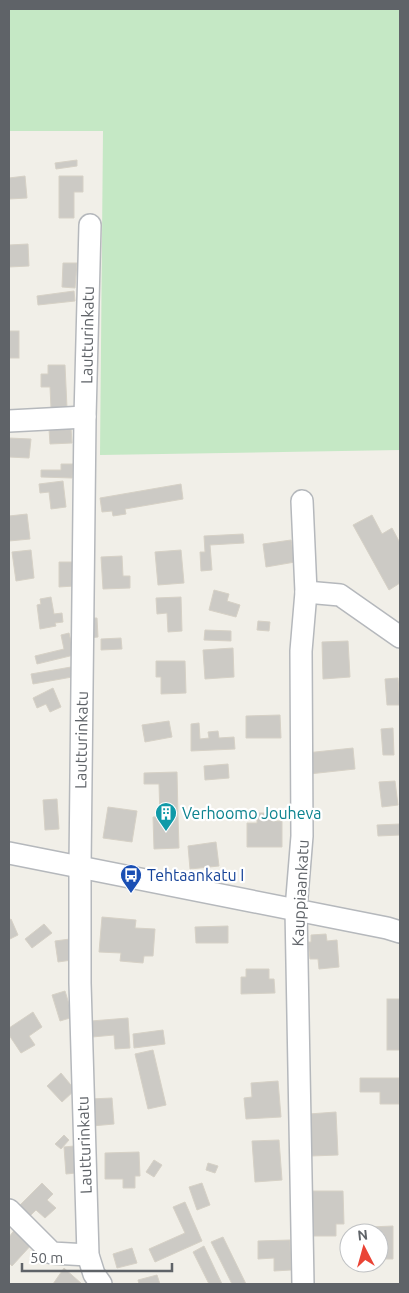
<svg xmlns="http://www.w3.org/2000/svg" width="409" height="1293" viewBox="0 0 409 1293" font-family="Ubuntu,sans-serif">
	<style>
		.green { fill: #c5e8c5 }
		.building { fill: #cccac5; stroke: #d6d1c6 }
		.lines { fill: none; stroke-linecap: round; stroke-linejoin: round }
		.minor-casing { stroke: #b5b8bc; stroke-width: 24 }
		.minor { stroke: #fff; stroke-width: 21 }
		.labels { text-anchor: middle; stroke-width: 4.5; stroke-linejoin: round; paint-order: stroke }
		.street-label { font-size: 16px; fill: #5f6368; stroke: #fff }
		.culture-label { font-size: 16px; fill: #0d838f; stroke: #fff; text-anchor: start }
		.transit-label { font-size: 16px; fill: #164399; stroke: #fff; text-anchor: start }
	</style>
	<rect width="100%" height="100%" fill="#f1efe8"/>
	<!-- green -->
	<polygon class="green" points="9,9 400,9 400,450 100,455 103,131 9,131"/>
	<!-- building -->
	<g class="building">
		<polygon points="77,160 77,166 56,169 55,163"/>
		<polygon points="25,176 27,198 9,199 9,178"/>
		<polygon points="59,176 83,176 83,192 74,192 74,218 59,218"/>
		<polygon points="28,244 29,266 9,267 9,245"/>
		<polygon points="63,263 77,263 75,288 62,287"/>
		<polygon points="74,291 75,301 38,305 37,296"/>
		<rect x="9" y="331" width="10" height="27"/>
		<polygon points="48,365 65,365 67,408 51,408 50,387 41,387 41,374 48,374"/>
		<polygon points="71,428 72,443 50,444 49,429"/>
		<polygon points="9,438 31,439 29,458 9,457"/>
		<polygon points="61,464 73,464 72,478 41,477 41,470 61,470"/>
		<polygon points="63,481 66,507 51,509 49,492 40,493 39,484"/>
		<polygon points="181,484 183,499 125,509 126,514 113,516 112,511 102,512 100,498"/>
		<polygon points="27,514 30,539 9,541 9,516"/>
		<polygon points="372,515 382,534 392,528 400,543 400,583 389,590 353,525"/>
		<polygon points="243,534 244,543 210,545 212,570 201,571 200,552 205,552 204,536"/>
		<polygon points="291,540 295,562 266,567 263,544"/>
		<polygon points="31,550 34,578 16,581 12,552"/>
		<polygon points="181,550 184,583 158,585 155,552"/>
		<polygon points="122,556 123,576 130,576 130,588 103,589 101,557"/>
		<polygon points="59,562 74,562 74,586 59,587"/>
		<polygon points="214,590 229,594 227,601 240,605 236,617 209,610"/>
		<polygon points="51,597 54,614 62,613 63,622 55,623 56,626 40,629 37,605 41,604 40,599"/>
		<polygon points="181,597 182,631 168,632 167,613 157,614 156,598"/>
		<polygon points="88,618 97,618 98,637 89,638"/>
		<polygon points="258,621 270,622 269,631 257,630"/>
		<polygon points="205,630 231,631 231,641 204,640"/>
		<polygon points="69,633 74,655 37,664 35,656 64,649 61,635"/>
		<polygon points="121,638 122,649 101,650 101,639"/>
		<polygon points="348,641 350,677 323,679 322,642"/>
		<polygon points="233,648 234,677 205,679 203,650"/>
		<polygon points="156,661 185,661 186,693 161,694 161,677 156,677"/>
		<polygon points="71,667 72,677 33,684 31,674"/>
		<polygon points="398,678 400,705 387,705 385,679"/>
		<polygon points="53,688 61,707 50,712 46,704 37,708 33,698"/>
		<polygon points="280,715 281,738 246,738 246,716"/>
		<polygon points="169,721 172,737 145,742 142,725"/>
		<polygon points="199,723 200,739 209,738 208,732 218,731 219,738 234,737 235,749 191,751 191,724"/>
		<polygon points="393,728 394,755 383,755 381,729"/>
		<polygon points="353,748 355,769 309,774 306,753"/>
		<polygon points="228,764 229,778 205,780 204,766"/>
		<polygon points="177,772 178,816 160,817 159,784 144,784 144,773"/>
		<polygon points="395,781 398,805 382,807 379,782"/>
		<polygon points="57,799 59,829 45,830 43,800"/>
		<polygon points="108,807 137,811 132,842 103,838"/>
		<polygon points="257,813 272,813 272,821 282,821 282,847 247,847 247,823 257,823"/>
		<polygon points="178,816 179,848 154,849 153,817"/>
		<polygon points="400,824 400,835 378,836 377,825"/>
		<polygon points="216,842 219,866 190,869 188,846"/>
		<polygon points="102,917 136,920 135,928 155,929 153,956 144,956 143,963 120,961 121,953 99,952"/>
		<polygon points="11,919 18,935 10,939 9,935 9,920"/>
		<polygon points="44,924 52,933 32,948 25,939"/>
		<polygon points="228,926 228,943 196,943 195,927"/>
		<polygon points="326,934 327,941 337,940 339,967 319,969 318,959 310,959 308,942 311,942 311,935"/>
		<polygon points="70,939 72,960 58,962 55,941"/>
		<polygon points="246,969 269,969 269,979 274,979 275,993 241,994 241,977 246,977"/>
		<polygon points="65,991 73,1017 60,1021 52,995"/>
		<rect x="387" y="999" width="13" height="51"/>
		<polygon points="33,1012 42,1027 29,1036 35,1045 21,1053 9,1035 9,1028"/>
		<polygon points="128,1018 130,1048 115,1049 114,1035 92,1037 91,1021"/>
		<polygon points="163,1030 165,1044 134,1048 133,1034"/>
		<polygon points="153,1050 166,1105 148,1109 135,1054"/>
		<polygon points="61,1073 75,1090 62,1102 47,1086"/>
		<polygon points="360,1078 399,1078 399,1104 380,1104 380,1092 360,1092"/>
		<polygon points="278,1081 281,1117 246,1119 244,1098 252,1097 251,1083"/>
		<polygon points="112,1098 114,1124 92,1126 90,1099"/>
		<polygon points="336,1112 338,1155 311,1156 309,1114"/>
		<polygon points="64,1135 69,1140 61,1149 55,1144"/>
		<polygon points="279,1140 282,1180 255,1182 252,1141"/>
		<polygon points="74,1146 76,1173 66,1174 64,1147"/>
		<polygon points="139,1152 140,1176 135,1176 135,1188 123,1188 123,1179 105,1179 105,1153"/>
		<polygon points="154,1160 162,1165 154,1177 146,1172"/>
		<polygon points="208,1163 218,1166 215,1173 206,1170"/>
		<polygon points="42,1183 53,1194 47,1200 56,1208 45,1218 36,1210 30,1216 19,1206"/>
		<polygon points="202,1183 210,1205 197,1210 189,1187"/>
		<polygon points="311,1191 343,1191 344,1224 336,1224 336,1236 312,1236"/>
		<polygon points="185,1202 202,1241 155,1262 149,1249 185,1233 173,1207"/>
		<polygon points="393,1226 393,1259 379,1259 379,1233 370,1233 370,1227"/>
		<polygon points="16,1228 33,1243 12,1266 9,1263 9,1237"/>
		<polygon points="223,1237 246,1284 232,1284 211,1242"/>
		<polygon points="290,1240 291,1270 274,1271 274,1258 258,1259 258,1241"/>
		<polygon points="204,1246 222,1284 209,1284 193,1252"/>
		<polygon points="132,1248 137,1263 117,1268 113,1254"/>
		<polygon points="64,1268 82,1284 53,1284"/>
		<polygon points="157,1275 160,1284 139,1284 138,1280"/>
	</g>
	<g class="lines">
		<!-- minor casing -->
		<g class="minor-casing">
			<g id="minor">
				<polyline points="90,225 85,417 80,867 80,983 88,1255 94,1274 101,1284"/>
				<polyline points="9,421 85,417"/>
				<polyline points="302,501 306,592 301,651 302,836 296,909 303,1284"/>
				<polyline points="306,592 340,595 400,637"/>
				<polyline points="9,853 387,928 400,932"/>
				<polyline points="9,1210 52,1253 88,1255"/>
			</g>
		</g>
		<!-- minor -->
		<use href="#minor" class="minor"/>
	</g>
	<!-- icons -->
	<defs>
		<g id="building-pin" transform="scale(1.125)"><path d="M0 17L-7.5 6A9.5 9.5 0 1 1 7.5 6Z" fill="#0f9aa8" stroke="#fff"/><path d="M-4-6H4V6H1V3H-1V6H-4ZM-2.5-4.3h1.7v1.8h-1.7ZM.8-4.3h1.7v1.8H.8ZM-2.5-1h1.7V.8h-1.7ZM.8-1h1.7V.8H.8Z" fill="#fff"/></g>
		<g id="bus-pin" transform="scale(1.125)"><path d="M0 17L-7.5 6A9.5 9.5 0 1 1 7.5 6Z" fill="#1a4fb4" stroke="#fff"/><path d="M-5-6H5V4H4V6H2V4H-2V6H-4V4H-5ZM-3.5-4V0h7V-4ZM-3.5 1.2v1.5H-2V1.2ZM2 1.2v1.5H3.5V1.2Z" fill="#fff"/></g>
	</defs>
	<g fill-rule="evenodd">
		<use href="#building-pin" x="166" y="813"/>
		<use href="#bus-pin" x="131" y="875"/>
	</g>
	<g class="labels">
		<!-- street labels -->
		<g class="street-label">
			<text transform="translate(87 335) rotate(-89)" y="6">Lautturinkatu</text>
			<text transform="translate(81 740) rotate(-89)" y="6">Lautturinkatu</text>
			<text transform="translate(300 893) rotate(-87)" y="6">Kauppiaankatu</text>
			<text transform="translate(84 1145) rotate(-92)" y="6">Lautturinkatu</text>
		</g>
		<!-- culture labels -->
		<g class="culture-label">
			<text x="182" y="819">Verhoomo Jouheva</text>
		</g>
		<!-- transit labels -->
		<g class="transit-label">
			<text x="147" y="881">Tehtaankatu I</text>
		</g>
	</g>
	<!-- border -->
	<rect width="409" height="1293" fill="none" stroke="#5f6368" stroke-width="20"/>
	<!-- north arrow -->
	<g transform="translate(364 1248) rotate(354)"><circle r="24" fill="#ffffff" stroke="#bfc1c3"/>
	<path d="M0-4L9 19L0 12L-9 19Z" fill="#ea4335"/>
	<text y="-8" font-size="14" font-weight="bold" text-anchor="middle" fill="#5f6368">N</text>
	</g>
	<!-- scale -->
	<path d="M22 1263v8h150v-8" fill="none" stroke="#5f6368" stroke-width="2.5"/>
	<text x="30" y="1263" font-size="15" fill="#5f6368" stroke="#ffffff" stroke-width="4" paint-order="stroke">50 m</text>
</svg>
